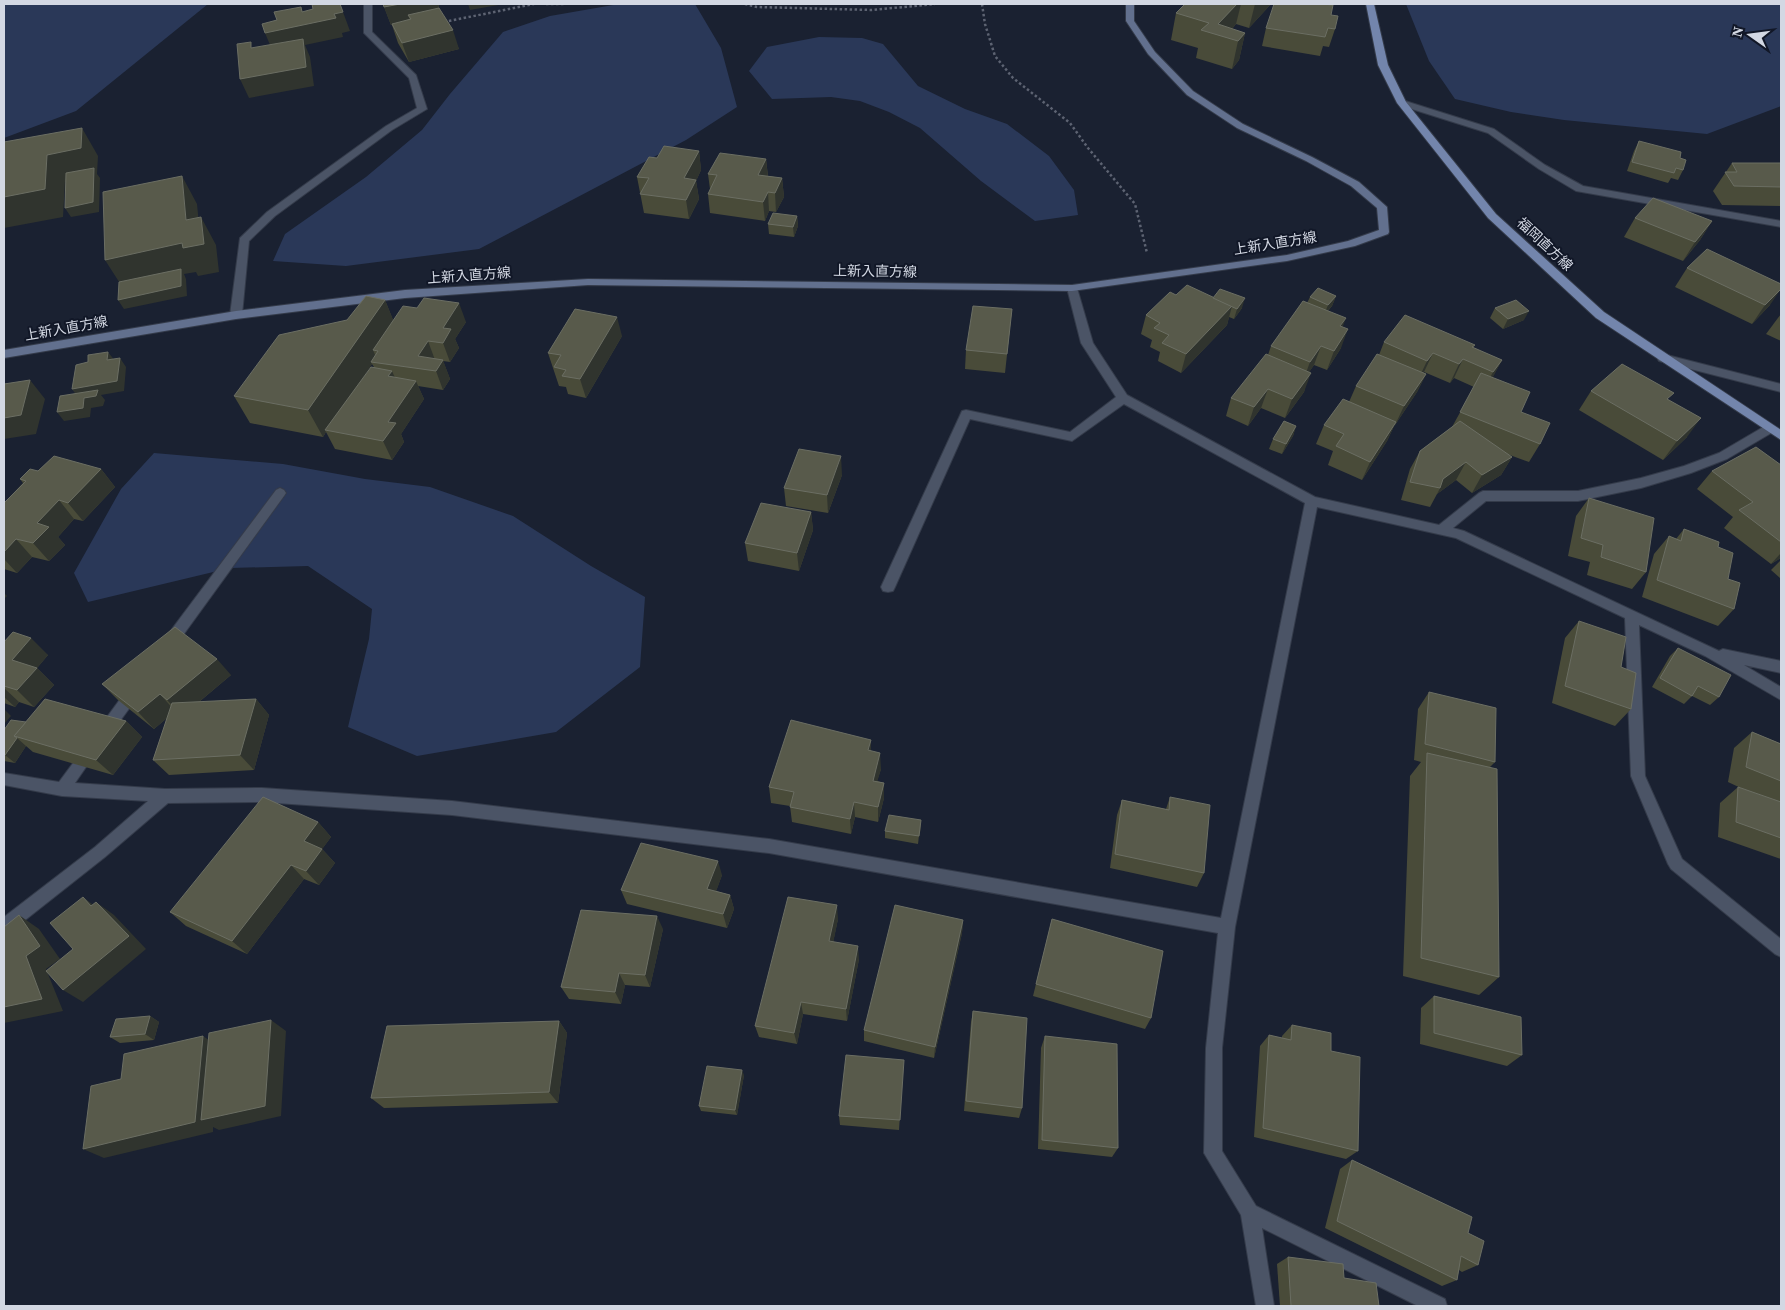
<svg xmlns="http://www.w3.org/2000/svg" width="1785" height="1310" viewBox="0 0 1785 1310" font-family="'Source Serif 4','Noto Sans JP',serif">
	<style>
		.green { fill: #2a3858 }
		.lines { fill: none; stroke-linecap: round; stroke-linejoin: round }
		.minor-casing { stroke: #343b4a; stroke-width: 2 }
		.secondary-casing { stroke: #343b4a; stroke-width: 2 }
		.primary-casing { stroke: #343b4a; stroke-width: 2 }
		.path { stroke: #5d6372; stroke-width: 2.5; stroke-dasharray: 2.5 2.5; stroke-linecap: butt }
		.minor { fill: #4b5466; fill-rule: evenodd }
		.secondary { fill: #62708e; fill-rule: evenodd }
		.primary { fill: #7385ac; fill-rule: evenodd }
		.wall { fill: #494b39; fill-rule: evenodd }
		.shaded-wall { fill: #30342e }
		.building { fill: #585a4b; stroke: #6b6e63 }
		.labels { text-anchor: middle; stroke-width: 4; stroke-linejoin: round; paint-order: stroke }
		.far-street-label { font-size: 14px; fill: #d3d8e3; stroke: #111727 }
	</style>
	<rect width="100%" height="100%" fill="#1a2131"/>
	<!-- green -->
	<g class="green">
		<polygon points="4,4 208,4 76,111 4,138"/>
		<polygon points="619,4 695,4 721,48 737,107 686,140 479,249 346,266 273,261 285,234 366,177 422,130 450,94 503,32 550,16"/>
		<polygon points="1406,4 1781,4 1781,106 1707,134 1564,120 1511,112 1455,99 1429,61"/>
		<polygon points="819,37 862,38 883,44 918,86 965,109 1007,124 1049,156 1074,190 1078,215 1035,221 981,181 920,128 889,112 860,101 831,97 772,99 749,71 767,47"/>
		<polygon points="154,453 283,464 365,479 430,487 513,516 591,566 645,597 640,667 556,732 417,756 348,727 369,639 372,609 308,566 230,568 88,602 74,573 121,489"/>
	</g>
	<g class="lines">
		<!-- minor casing -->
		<g class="minor-casing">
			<g id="minor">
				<polygon points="364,4 372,4 372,32 416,75 427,109 392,130 275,216 249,241 242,315 236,319 232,318 230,315 240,238 267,212 386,126 417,108 409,78 364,33"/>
				<polygon points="1402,100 1494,129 1545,165 1583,186 1781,221 1781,227 1576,191 1539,169 1488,133 1399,105 1399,101"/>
				<polygon points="1072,285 1077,288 1093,343 1127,395 1315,497 1439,525 1479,493 1483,491 1578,491 1641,478 1684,466 1719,453 1765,426 1769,425 1775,429 1773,432 1727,459 1691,473 1641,488 1578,501 1486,501 1453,528 1464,531 1719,651 1723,649 1781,661 1781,673 1744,665 1781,687 1781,700 1705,656 1639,625 1645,776 1682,859 1781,939 1781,957 1775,954 1671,869 1668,864 1631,776 1625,618 1456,538 1317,507 1235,927 1222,1048 1222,1151 1256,1206 1445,1299 1447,1306 1418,1306 1262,1228 1274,1306 1256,1306 1241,1215 1204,1153 1206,1048 1218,933 769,853 452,815 262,802 168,803 105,857 10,932 4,934 4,917 95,847 148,801 62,796 4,785 4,773 59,782 85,747 90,745 95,747 97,751 75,783 165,789 262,788 452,801 769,839 1221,918 1305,503 1124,404 1072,441 970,419 895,587 893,591 888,592 883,591 881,587 962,411 966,410 1070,432 1116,397 1081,343 1067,288"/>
				<polygon points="1663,354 1781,384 1781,392 1659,361 1657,358 1659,355"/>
				<polygon points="280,488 284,490 286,493 284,496 173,649 168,651 163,649 161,645 163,641 276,490"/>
				<polygon points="134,685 139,687 141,691 139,695 109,736 104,738 99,736 97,732 99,728 129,687"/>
			</g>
		</g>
		<!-- secondary casing -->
		<g class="secondary-casing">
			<polygon id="secondary" points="1126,4 1134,4 1134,21 1155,52 1193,91 1243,124 1312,157 1359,182 1387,207 1389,232 1388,234 1355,246 1287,261 1072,291 588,285 405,298 236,319 4,358 4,350 236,311 405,290 588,279 1072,285 1287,255 1348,241 1379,230 1377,208 1351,186 1306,161 1237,128 1187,95 1148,54 1126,21"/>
		</g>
		<!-- primary casing -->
		<g class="primary-casing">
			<polygon id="primary" points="1366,4 1374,4 1388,65 1406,102 1496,214 1604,312 1781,430 1781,440 1596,318 1488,218 1397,103 1378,65"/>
		</g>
		<!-- path -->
		<g class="path">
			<polyline points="546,4 566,4"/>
			<polyline points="745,4 757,7 872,10 935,4"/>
			<polyline points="982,4 985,24 995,56 1013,78 1070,123 1088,148 1135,204 1147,253"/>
			<polyline points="444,22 534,4"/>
		</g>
		<!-- minor -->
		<use href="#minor" class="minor"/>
		<!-- secondary -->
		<use href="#secondary" class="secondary"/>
		<!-- primary -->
		<use href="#primary" class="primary"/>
	</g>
	<!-- wall -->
	<g class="wall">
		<polygon points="383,4 438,4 440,10 459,49 409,62 398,43 392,25 391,25"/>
		<polygon points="1185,4 1271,4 1249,28 1236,24 1232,29 1245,33 1239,60 1232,69 1196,58 1198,48 1171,40 1176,13"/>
		<polygon points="1331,15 1335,29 1329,47 1323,46 1320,56 1262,46 1266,28"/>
		<polygon points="1639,141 1680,158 1683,170 1678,180 1671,178 1668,183 1627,171 1634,151"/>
		<polygon points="699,151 701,170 696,181 699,199 689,219 644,213 637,177 657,158"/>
		<polygon points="766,159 768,176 782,178 784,197 776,212 769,211 765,221 710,213 708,194 710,189 708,174"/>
		<polygon points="1732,163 1781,163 1781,206 1722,205 1713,191"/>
		<polygon points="797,216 798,226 794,237 769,234 768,224"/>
		<polygon points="1635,218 1712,221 1700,240 1683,261 1624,237"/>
		<polygon points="1687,268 1770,305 1752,324 1675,287"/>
		<polygon points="1176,295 1213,298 1242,308 1234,319 1229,317 1227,325 1181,373 1158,361 1160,352 1150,347 1152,340 1141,334 1146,315"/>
		<polygon points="1336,296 1332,306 1328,311 1342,327 1341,348 1327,370 1314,365 1309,372 1304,392 1285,418 1261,408 1248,426 1226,416 1231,398 1268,355 1271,346 1307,303 1310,297"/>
		<path d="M385,300L393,320L466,322L455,339L459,348L450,362L443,361L450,379L443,390L418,386L424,399L401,434L404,442L392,460L335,449L326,432L323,437L250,423L234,396L347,320ZM372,364L374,367L351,395Z"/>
		<polygon points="1495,308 1524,320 1503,329 1490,318"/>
		<polygon points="1012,309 1005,373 965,369 966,350"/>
		<polygon points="1781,314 1781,341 1766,334"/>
		<polygon points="622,336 586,398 568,394 566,387 559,386 548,353"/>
		<polygon points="1384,342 1475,345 1473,348 1502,360 1492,378 1521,412 1540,444 1529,462 1507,454 1512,457 1501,475 1472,493 1456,480 1437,494 1430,507 1401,500 1410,469 1420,451 1452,427 1474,387 1454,378 1450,383 1424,372 1424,373 1426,374 1417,392 1395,425 1395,424 1387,441 1362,480 1328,465 1333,451 1316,444 1324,425 1349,402 1356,386 1379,355"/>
		<polygon points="1591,391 1669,400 1687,437 1663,460 1579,410"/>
		<polygon points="1296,426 1293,436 1282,454 1269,449 1273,439"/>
		<polygon points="1781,465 1781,558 1771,564 1724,528 1733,517 1697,489 1712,471"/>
		<polygon points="101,469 115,487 83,521 74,519 58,537 65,545 49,561 32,557 17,573 4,569 4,503 23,483 20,479 38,471"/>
		<polygon points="842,475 828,513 786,506 784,488"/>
		<polygon points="1589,498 1646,572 1632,589 1587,575 1590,562 1568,556 1576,516"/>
		<polygon points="811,512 813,530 799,571 748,561 745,543"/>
		<polygon points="1684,529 1718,547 1728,579 1734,609 1718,626 1642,597 1654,554 1669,536 1676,539"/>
		<polygon points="1781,560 1781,579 1771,570"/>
		<polygon points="1579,621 1621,667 1631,709 1615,726 1552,703 1565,638"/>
		<polygon points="4,642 48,655 37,668 54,685 34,707 19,702 15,707 4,703"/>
		<polygon points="1678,648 1719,697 1710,705 1692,696 1684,704 1652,687 1670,656"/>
		<polygon points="231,675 199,702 256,699 269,715 254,770 169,775 153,760 167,718 154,729 118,700 102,684"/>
		<polygon points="1429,692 1495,762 1490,767 1499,977 1479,995 1403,976 1410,776 1421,762 1414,760 1418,709"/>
		<polygon points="126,721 142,737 113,775 33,752 26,746 15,763 4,761 4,730 26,722"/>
		<polygon points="1752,732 1781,744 1781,859 1718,837 1720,803 1738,787 1745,790 1728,782 1734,748"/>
		<polygon points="871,751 881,769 877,781 884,783 884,798 878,822 855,817 851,834 792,822 790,806 771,803 769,787"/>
		<polygon points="1170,797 1204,873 1197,887 1110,868 1117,815 1122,800 1166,809"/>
		<polygon points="921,820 918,844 885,838 885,831"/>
		<polygon points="318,822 331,837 322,849 335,863 319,885 304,879 247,954 186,926 170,912"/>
		<polygon points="722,875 716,891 730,895 734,909 727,928 627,904 621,890"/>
		<polygon points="838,919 833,942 859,959 847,1021 803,1014 797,1044 759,1037 755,1026"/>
		<polygon points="1052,919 1151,1018 1145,1029 1033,996"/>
		<polygon points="963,920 962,933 934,1058 864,1041 864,1030"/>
		<polygon points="663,929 650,987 625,985 621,1004 569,999 561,987"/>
		<polygon points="1434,996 1522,1055 1507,1066 1420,1044 1421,1008"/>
		<polygon points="973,1011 1022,1108 1019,1118 964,1111 971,1022"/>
		<polygon points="150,1016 159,1022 154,1040 120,1043 110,1037"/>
		<polygon points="559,1021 567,1033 558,1103 384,1108 371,1098"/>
		<polygon points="1292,1025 1331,1051 1358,1151 1346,1159 1254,1137 1260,1046 1269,1035 1282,1038 1282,1036"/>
		<polygon points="1045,1036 1118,1148 1112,1157 1038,1149 1041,1048"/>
		<polygon points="903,1070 899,1130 840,1125 839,1116"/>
		<polygon points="744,1075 737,1115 701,1111 699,1106"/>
		<polygon points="1352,1160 1478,1265 1462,1272 1459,1270 1457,1280 1442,1286 1325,1228 1340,1169"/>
		<polygon points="1288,1257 1344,1278 1379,1306 1280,1306 1277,1264"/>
	</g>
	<!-- shaded-wall -->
	<g class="shaded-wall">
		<polygon points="400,4 438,4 442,16 408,15 411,22 391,25 384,7"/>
		<polygon points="468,4 504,4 470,10"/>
		<polygon points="1237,4 1241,4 1236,24 1225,37 1218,24"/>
		<polygon points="1255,4 1271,4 1249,28"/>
		<polygon points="301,7 308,24 334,14 343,12 350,31 342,33 343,37 305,45 310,57 314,86 249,98 240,79 273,52 265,33"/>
		<polygon points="453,30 459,49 409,62 402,43"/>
		<polygon points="1245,33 1239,60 1232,69 1238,41"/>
		<polygon points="82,128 98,156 97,174 100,178 99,212 71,217 65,208 94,177 65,182 63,217 4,228 4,197 47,155"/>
		<polygon points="699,151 701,170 696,181 699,199 689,219 686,200 684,178"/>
		<polygon points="766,159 768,178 758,175"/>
		<polygon points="182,176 197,204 201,244 201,217 216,245 219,272 198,276 196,272 184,274 186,279 187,296 124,309 118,300 123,288 105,260 186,220"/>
		<polygon points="782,178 784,197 776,212 775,193"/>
		<polygon points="768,192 769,211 765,221 763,202"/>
		<polygon points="797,216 798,226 794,237 793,227"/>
		<polygon points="1712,221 1700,240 1683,261 1695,242"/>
		<polygon points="1781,289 1770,305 1752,324 1765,305"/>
		<polygon points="1336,296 1332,306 1324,315 1328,305"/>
		<polygon points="1245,298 1242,308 1234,319 1237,309"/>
		<polygon points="385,300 396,327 378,351 373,350 376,357 371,362 372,364 327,431 325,430 326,432 323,437 308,410"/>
		<polygon points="459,303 466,322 455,339 459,348 450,362 443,343 443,328"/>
		<polygon points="1232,306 1227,325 1181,373 1186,354"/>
		<polygon points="1529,311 1524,320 1503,329 1508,319"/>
		<polygon points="617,317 622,336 586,398 580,379"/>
		<polygon points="1346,318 1339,337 1340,326"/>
		<polygon points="1348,329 1341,348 1327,370 1334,351"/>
		<polygon points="428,341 435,360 418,356"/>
		<polygon points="1321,346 1314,365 1303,381 1310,362"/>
		<polygon points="108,352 115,361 107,360"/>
		<polygon points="1433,353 1424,372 1418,380 1427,361"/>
		<polygon points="120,358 126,367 124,391 101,395 105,400 103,406 91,408 90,417 64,421 57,412 79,399 72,389"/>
		<polygon points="1463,359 1454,378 1450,383 1459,364"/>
		<polygon points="443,360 450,379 443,390 436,371"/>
		<polygon points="1502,360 1492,379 1483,391 1493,372"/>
		<polygon points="392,371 400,389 388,376"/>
		<polygon points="1311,373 1304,392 1285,418 1292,399"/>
		<polygon points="1426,374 1417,392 1395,425 1404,406"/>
		<polygon points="30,380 45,399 36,434 4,439 4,418"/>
		<polygon points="416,381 424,399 401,434 404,442 392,460 383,441 388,422"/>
		<polygon points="1268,389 1261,408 1248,426 1254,407"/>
		<polygon points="1701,418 1687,437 1663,460 1677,441"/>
		<polygon points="1396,422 1387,441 1362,480 1370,462"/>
		<polygon points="1296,426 1293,436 1282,454 1286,444"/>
		<polygon points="841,456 842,475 828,513 827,495"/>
		<polygon points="1512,457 1501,475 1472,493 1482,475"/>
		<polygon points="1466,462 1456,480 1437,494 1440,488 1443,479"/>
		<polygon points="101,469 115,487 83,521 68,503"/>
		<polygon points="59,500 74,519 58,537 65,545 49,561 33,543 37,523"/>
		<polygon points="811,512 813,530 799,571 797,553"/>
		<polygon points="16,539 32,557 17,573 4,559 4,552"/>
		<polygon points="1781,553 1781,558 1771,564"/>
		<polygon points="4,593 7,596 4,599"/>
		<polygon points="31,638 48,655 37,668 54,685 34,707 17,690 12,660"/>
		<polygon points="217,659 231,675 182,716 167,700"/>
		<polygon points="4,688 19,702 15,707 4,697"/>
		<polygon points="160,694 175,711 154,729 138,712"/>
		<polygon points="256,699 269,715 254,770 240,755"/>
		<polygon points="4,709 11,716 4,724"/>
		<polygon points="126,721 142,737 113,775 96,760"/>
		<polygon points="17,738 26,746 15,763 5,755"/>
		<polygon points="871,740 871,755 868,750"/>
		<polygon points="880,753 881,769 873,796 873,781"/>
		<polygon points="884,783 884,798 878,822 878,807"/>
		<polygon points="854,802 855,817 851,834 850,819"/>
		<polygon points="921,820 921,827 918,844"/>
		<polygon points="318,822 331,837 317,856 304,841"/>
		<polygon points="322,849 335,863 319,885 306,871"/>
		<polygon points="718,861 722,875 712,903 707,889"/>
		<polygon points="291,865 304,879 247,954 232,941"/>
		<polygon points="730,895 734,909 727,928 723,914"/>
		<polygon points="83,897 101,911 91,906"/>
		<polygon points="96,902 114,915 146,949 83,1002 63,990"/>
		<polygon points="837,905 838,919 831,954 829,941"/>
		<polygon points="19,915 39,929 60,959 46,969 63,1011 4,1023 4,1007 26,956"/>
		<polygon points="657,916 663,929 650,987 645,975"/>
		<polygon points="963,920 962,933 934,1058 935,1047"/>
		<polygon points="858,946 859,959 847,1021 846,1009"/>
		<polygon points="619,973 625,985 621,1004 615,992"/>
		<polygon points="801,1002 803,1014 797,1044 794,1033"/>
		<polygon points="150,1016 159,1022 154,1040 145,1034"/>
		<polygon points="271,1020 286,1031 281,1116 219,1130 213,1127 213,1132 104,1158 83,1149 203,1036 219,1047"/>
		<polygon points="559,1021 567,1033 558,1103 549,1092"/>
		<polygon points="742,1070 744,1075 737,1115 735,1110"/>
	</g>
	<!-- building -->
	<g class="building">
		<polygon points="312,4 340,4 343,12 334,14 336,18 265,33 262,24 277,20 274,12 301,7 302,12 313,9"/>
		<polygon points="383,4 400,4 384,7"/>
		<polygon points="1185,4 1237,4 1218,24 1245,33 1238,41 1201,30 1209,23 1176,13"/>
		<polygon points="1274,4 1322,4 1333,5 1331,15 1338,16 1335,29 1328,28 1325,37 1266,28"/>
		<polygon points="439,8 453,30 402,43 392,24 411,19 408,15"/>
		<polygon points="303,39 306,67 240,79 237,44 251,42 251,48"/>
		<polygon points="82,128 81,148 47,155 45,189 4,197 4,142"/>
		<polygon points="1639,141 1681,152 1680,158 1686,160 1683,170 1676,168 1674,173 1632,162"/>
		<polygon points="664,146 699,151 684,178 696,180 686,200 640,194 649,178 637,177 649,157 657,158"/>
		<polygon points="720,153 766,159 758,175 782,178 775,193 768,192 763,202 708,194 717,175 708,174"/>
		<polygon points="1732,163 1781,163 1781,187 1734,186 1725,172 1737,172"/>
		<polygon points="94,168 93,202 65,208 66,173"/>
		<polygon points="182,176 186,220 201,217 204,244 183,248 182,243 105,260 103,192"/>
		<polygon points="1653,198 1712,221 1695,242 1635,218"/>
		<polygon points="773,213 797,216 793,227 768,224"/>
		<polygon points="1707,249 1781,284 1781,289 1765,305 1687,268"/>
		<polygon points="181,269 181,286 118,300 119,282"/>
		<polygon points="1187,285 1232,306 1186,354 1162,343 1169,335 1154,328 1160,323 1146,315 1170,292 1176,295"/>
		<polygon points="1318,288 1336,296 1328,305 1310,297"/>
		<polygon points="1220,289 1245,298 1237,309 1213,298"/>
		<polygon points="366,296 385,300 308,410 234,396 279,335 347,320"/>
		<polygon points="424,298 459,303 443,328 451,329 443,343 428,341 418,356 443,360 436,371 371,362 378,351 373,350 403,306 417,308"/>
		<polygon points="1516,300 1529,311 1508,319 1495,308"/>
		<polygon points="1303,301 1346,318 1340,326 1348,329 1334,351 1321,346 1310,362 1271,346"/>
		<polygon points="973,306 1012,309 1007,354 966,350"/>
		<polygon points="575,309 617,317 580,379 562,376 566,370 554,367 561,355 548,353"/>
		<polygon points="1405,315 1475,345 1472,347 1502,360 1493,372 1463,359 1459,364 1433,353 1427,361 1384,342"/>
		<polygon points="108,352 107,360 120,358 117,381 72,389 76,365 88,362 88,355"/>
		<polygon points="1266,354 1311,373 1292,399 1268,389 1254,407 1231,398"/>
		<polygon points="1377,354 1426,374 1404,406 1356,386"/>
		<polygon points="1622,364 1674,393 1667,399 1701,418 1677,441 1591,391"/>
		<polygon points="371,367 392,371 388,376 416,381 388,422 396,423 383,441 325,430"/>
		<polygon points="1481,373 1530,392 1521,412 1550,423 1540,444 1460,412"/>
		<polygon points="30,380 21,415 4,418 4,384"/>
		<polygon points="98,390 96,396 84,398 83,408 57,412 60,396"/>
		<polygon points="1343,399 1396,422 1370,462 1336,446 1344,434 1324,425"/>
		<polygon points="1284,421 1296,426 1286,444 1273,439"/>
		<polygon points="1460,421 1512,457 1482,475 1466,462 1443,479 1440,488 1410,482 1420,451"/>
		<polygon points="1756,447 1781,465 1781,542 1739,510 1753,502 1712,471"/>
		<polygon points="799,449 841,456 827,495 784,488"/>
		<polygon points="54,456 101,469 68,503 59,500 37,523 49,527 33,543 16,539 4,552 4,503 26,481 20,479 30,469 38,471"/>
		<polygon points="1589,498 1654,518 1646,572 1601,557 1603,545 1581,538"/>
		<polygon points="761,503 811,512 797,553 745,543"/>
		<polygon points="1684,529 1719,542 1718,547 1733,553 1728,579 1740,583 1734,609 1657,580 1669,536 1681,541"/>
		<polygon points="1579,621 1626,637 1621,667 1636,673 1631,709 1565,686"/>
		<polygon points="175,627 217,659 167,700 160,694 138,712 102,684"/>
		<polygon points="13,632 31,638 12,660 37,668 17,690 4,686 4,642"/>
		<polygon points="1678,648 1731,675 1719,697 1698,686 1692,696 1660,678"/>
		<polygon points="1429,692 1496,708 1495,762 1425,744"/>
		<polygon points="45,699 126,721 96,760 14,736"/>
		<polygon points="256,699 240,755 153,760 172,703"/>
		<polygon points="11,720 26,722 14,736 17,738 5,755 4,755 4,730"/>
		<polygon points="791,720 871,740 868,750 880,753 873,781 884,783 878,807 854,802 850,819 790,807 794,792 769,787"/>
		<polygon points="1752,732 1781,744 1781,781 1746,767"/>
		<polygon points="1427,753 1497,769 1499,977 1421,958"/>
		<polygon points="1738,787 1781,802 1781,838 1736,822"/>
		<polygon points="263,797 318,822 304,841 322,849 306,871 291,865 232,941 170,912"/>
		<polygon points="1170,797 1210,805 1204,873 1115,854 1122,800 1169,810"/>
		<polygon points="889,815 921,820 919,836 885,831"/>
		<polygon points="641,843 718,861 707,889 730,895 723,914 621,890"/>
		<polygon points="83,897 91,906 96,902 129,936 63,990 46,971 73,949 50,923"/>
		<polygon points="788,897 837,905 829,941 858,946 846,1009 801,1002 794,1033 755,1026"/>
		<polygon points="895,905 963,920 935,1047 864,1030"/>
		<polygon points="581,910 657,916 645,975 619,973 615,992 561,987"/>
		<polygon points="19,915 40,946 26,956 42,999 4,1007 4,927"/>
		<polygon points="1052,919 1163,951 1151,1018 1036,984"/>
		<polygon points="1434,996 1521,1017 1522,1055 1434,1033"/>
		<polygon points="973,1011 1027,1018 1022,1108 966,1101"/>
		<polygon points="150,1016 145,1034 110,1037 116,1019"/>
		<polygon points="271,1020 265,1106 201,1120 209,1033"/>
		<polygon points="559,1021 549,1092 371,1098 387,1026"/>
		<polygon points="1292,1025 1331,1033 1331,1051 1360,1057 1358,1151 1263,1128 1269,1035 1291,1040"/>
		<polygon points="203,1036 195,1122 83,1149 91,1086 121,1079 124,1054"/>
		<polygon points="1045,1036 1117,1044 1118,1148 1042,1140"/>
		<polygon points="846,1055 904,1060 900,1120 839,1116"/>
		<polygon points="707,1066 742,1070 735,1110 699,1106"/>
		<polygon points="1352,1160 1472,1217 1468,1233 1484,1241 1478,1265 1461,1256 1457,1280 1337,1221"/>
		<polygon points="1288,1257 1343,1264 1344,1278 1376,1283 1379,1306 1291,1306"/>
	</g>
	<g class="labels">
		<!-- far-street labels -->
		<g class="far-street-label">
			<text transform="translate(1275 243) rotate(-9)" y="5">上新入直方線</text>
			<text transform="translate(1545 244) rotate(43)" y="5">福岡直方線</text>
			<text transform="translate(875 271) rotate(1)" y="5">上新入直方線</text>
			<text transform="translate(469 275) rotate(-4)" y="5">上新入直方線</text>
			<text transform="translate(66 328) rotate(-10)" y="5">上新入直方線</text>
		</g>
	</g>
	<!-- border -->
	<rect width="1785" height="1310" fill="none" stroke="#d3d8e3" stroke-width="10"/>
	<!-- north arrow -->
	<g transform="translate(1750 35) rotate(284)" stroke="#111727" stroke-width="4" paint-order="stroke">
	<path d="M0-4L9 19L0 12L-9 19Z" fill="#d3d8e3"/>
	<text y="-8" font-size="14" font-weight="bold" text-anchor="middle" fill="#d3d8e3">N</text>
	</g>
</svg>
